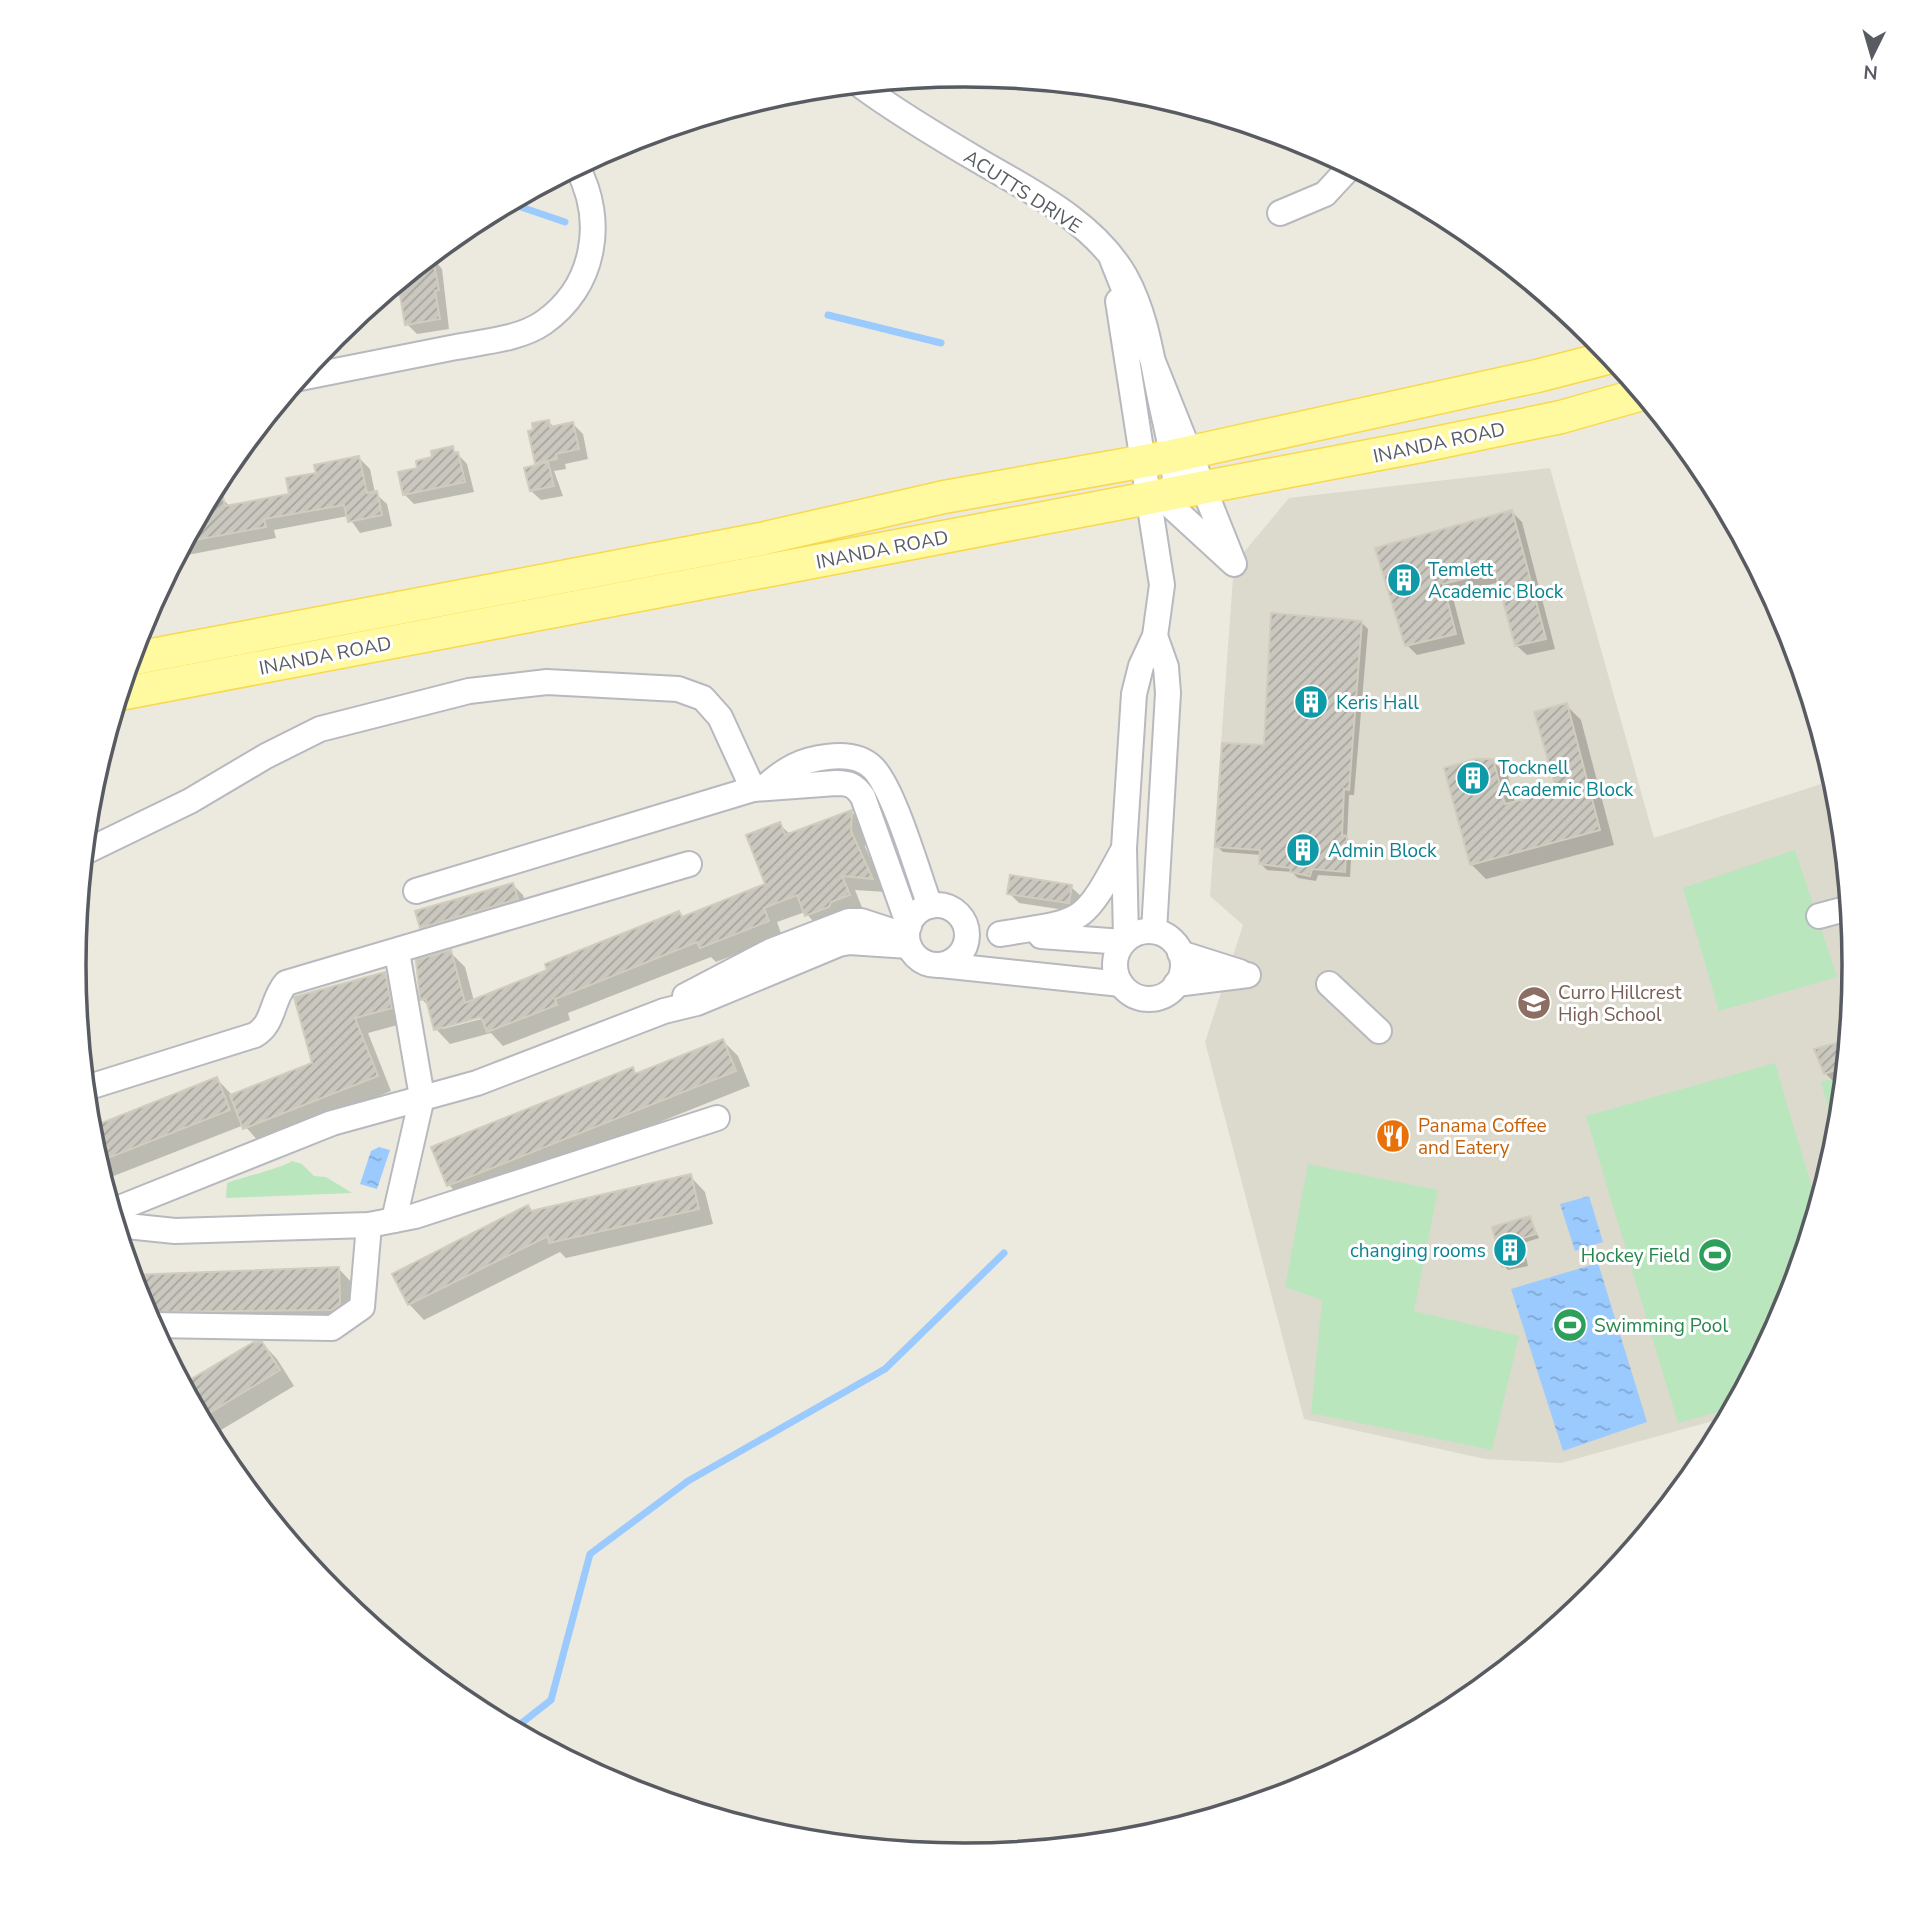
<svg xmlns="http://www.w3.org/2000/svg" width="1928" height="1930" viewBox="0 0 1928 1930" font-family="'Nunito Sans',sans-serif">
	<style>
		.education { fill: #dcdacd }
		.green { fill: #b9e6bd }
		.water { fill: url(#water-ripples) }
		.shadow { fill: #0003; fill-rule: evenodd }
		.lines { fill: none; stroke-linecap: round; stroke-linejoin: round }
		.stream { stroke: #9bcaff; stroke-width: 7 }
		.building { fill: url(#building-hatch); stroke: #d1ccbd; stroke-width: 2 }
		.minor-casing { stroke: #b7b9bf; stroke-width: 28 }
		.major-casing { stroke: #f9d94b; stroke-width: 35 }
		.minor { stroke: #fff; stroke-width: 24 }
		.major { stroke: #fff9a0; stroke-width: 32 }
		.labels { text-anchor: middle; stroke-width: 6; stroke-linejoin: round; paint-order: stroke }
		.street-label { font-size: 19px; fill: #585b61; stroke: #fff }
		.culture-label { font-size: 19px; fill: #0d838f; stroke: #fff; text-anchor: start }
		.education-label { font-size: 19px; fill: #785e54; stroke: #fff; text-anchor: start }
		.food-label { font-size: 19px; fill: #c56008; stroke: #fff; text-anchor: start }
		.leisure-label { font-size: 19px; fill: #27864d; stroke: #fff; text-anchor: end }
		.rim { fill: none; stroke: #585b61; stroke-width: 3.5 }
	</style>
	<defs>
		<pattern id="water-ripples" width="26" height="14" patternUnits="userSpaceOnUse" patternTransform="scale(1.75)"><rect width="26" height="14" fill="#9bcaff"/><path d="M2 4q2-2 4 0t4 0M15 11q2-2 4 0t4 0" fill="none" stroke="#81a7d2"/></pattern>
		<pattern id="building-hatch" width="6" height="6" patternUnits="userSpaceOnUse" patternTransform="scale(1.75)"><rect width="6" height="6" fill="#c9c7be"/><path d="M-1 1l2-2M0 6l6-6M5 7l2-2" fill="none" stroke="#a6a59e"/></pattern>
	</defs>
	<rect width="100%" height="100%" fill="#eceade"/>
	<!-- education -->
	<polygon class="education" points="1550,468 1654,838 1821,784 1843,851 1854,965 1837,1139 1787,1306 1727,1417 1561,1463 1485,1459 1304,1419 1205,1042 1243,925 1210,896 1234,564 1289,498"/>
	<!-- green -->
	<g class="green">
		<polygon points="1795,850 1837,977 1719,1011 1683,888"/>
		<polygon points="1775,1063 1817,1205 1787,1306 1732,1408 1678,1423 1586,1116"/>
		<polygon points="1843,1077 1837,1137 1821,1082"/>
		<path d="M292,1161L302,1164L314,1176L326,1177L352,1193L226,1198L227,1183C241,1178 284,1167 292,1161Z"/>
		<polygon points="1308,1164 1438,1190 1414,1311 1519,1336 1492,1450 1311,1413 1322,1300 1285,1287"/>
	</g>
	<!-- water -->
	<g class="water">
		<polygon points="379,1147 390,1150 377,1189 360,1184 371,1151"/>
		<polygon points="1589,1196 1603,1242 1575,1251 1560,1204"/>
		<polygon points="1598,1263 1647,1422 1563,1451 1511,1289"/>
	</g>
	<!-- shadow -->
	<g class="shadow">
		<polygon points="431,256 442,269 449,329 417,334 407,324"/>
		<polygon points="549,422 555,428 573,424 583,434 588,459 565,464 566,469 554,471 563,496 541,500 531,491 540,466 537,462"/>
		<polygon points="452,448 467,464 474,492 414,504 404,494 419,469"/>
		<polygon points="359,458 370,469 375,493 387,504 392,526 360,533 348,516 274,530 276,538 177,557 213,491 215,501 223,499 230,507 291,496 318,474"/>
		<polygon points="1512,512 1522,522 1555,649 1527,655 1517,646 1500,582 1452,594 1465,644 1417,655 1407,645 1377,550"/>
		<polygon points="1362,623 1368,629 1354,795 1349,795 1347,838 1352,843 1350,877 1318,875 1316,881 1298,878 1292,872 1267,870 1261,864 1262,855 1223,852 1217,846 1265,747"/>
		<polygon points="1566,705 1581,720 1614,845 1486,879 1471,864 1492,760 1508,776 1515,803 1559,793"/>
		<path d="M852,812L866,827L865,847L886,892L855,890L863,910L821,930L805,912L777,922L782,936L716,962L711,957L568,1013L570,1020L503,1046L491,1033L450,1044L436,1029L430,1008L422,999L450,952L465,967L474,1001L550,971L679,913L684,918L767,885L779,824L791,835ZM488,1014L489,1017L443,1029V1026Z"/>
		<polygon points="513,885 523,895 527,909 431,937 421,927"/>
		<polygon points="1071,887 1081,896 1078,912 1019,903 1009,893"/>
		<polygon points="385,974 400,989 405,1023 368,1033 391,1091 260,1143 244,1125 111,1177 98,1164 90,1130 217,1079 232,1095 314,1064"/>
		<polygon points="81,1037 88,1063 83,1064"/>
		<polygon points="723,1041 738,1056 750,1086 464,1200 449,1185 632,1069 638,1075"/>
		<polygon points="1847,1042 1843,1080 1835,1083 1825,1073 1816,1050"/>
		<polygon points="690,1176 705,1192 713,1224 566,1258 560,1252 424,1320 409,1304 528,1207 533,1212"/>
		<polygon points="1530,1218 1539,1238 1523,1243 1528,1266 1508,1270 1504,1266"/>
		<polygon points="338,1268 353,1284 355,1320 154,1330 141,1305 132,1277"/>
		<polygon points="262,1343 277,1359 294,1386 211,1436 184,1386"/>
	</g>
	<g class="lines">
		<!-- stream -->
		<g class="stream">
			<polyline points="509,203 565,222"/>
			<polyline points="828,315 941,343"/>
			<polyline points="514,1729 551,1700 590,1554 688,1481 885,1369 1004,1253"/>
		</g>
	</g>
	<!-- building -->
	<g class="building">
		<polygon points="432,255 439,290 435,291 440,319 405,325 398,283"/>
		<polygon points="549,420 550,427 573,422 579,449 556,454 557,459 535,463 528,431 533,430 532,423"/>
		<polygon points="453,446 454,453 458,452 465,482 403,495 398,472 417,468 416,461 432,457 431,451"/>
		<polygon points="359,456 367,493 377,491 382,515 348,522 344,505 264,519 266,527 185,542 207,501 223,497 225,506 289,494 286,478 316,473 314,465"/>
		<polygon points="548,462 554,486 530,491 524,468"/>
		<polygon points="1512,510 1546,639 1515,646 1495,571 1443,584 1456,634 1405,646 1375,548"/>
		<polygon points="1271,613 1362,621 1349,790 1344,789 1342,835 1347,836 1345,872 1312,869 1310,876 1290,872 1291,868 1259,864 1260,850 1215,847 1222,743 1264,745"/>
		<polygon points="1567,703 1600,830 1470,865 1444,768 1476,759 1493,759 1505,804 1557,791 1534,712"/>
		<polygon points="852,810 851,831 873,879 842,876 850,895 831,902 829,907 805,916 797,895 764,908 769,921 700,948 697,942 555,999 557,1005 487,1032 481,1017 434,1030 426,999 420,1000 416,960 451,950 465,1003 547,970 545,964 679,911 682,917 765,884 746,835 780,822 785,835"/>
		<polygon points="1010,875 1072,885 1069,903 1007,894"/>
		<polygon points="513,883 518,899 420,928 415,911"/>
		<polygon points="385,972 392,1008 355,1018 378,1076 243,1129 230,1095 312,1063 294,997"/>
		<polygon points="723,1039 736,1071 447,1186 431,1147 633,1067 635,1074"/>
		<polygon points="1847,1040 1844,1067 1824,1074 1814,1049"/>
		<polygon points="217,1077 230,1110 98,1162 89,1128"/>
		<polygon points="691,1174 699,1209 549,1243 548,1236 408,1305 392,1274 528,1205 531,1211"/>
		<polygon points="1530,1216 1536,1234 1520,1239 1524,1261 1502,1267 1492,1227"/>
		<polygon points="339,1267 340,1304 332,1310 145,1312 132,1275"/>
		<polygon points="254,1342 262,1342 280,1370 201,1418 183,1384"/>
	</g>
	<g class="lines">
		<!-- minor casing -->
		<g class="minor-casing">
			<g id="minor">
				<path d="M860,85C898,113 940,138 981,162C1032,192 1094,222 1125,276C1145,312 1151,353 1159,393C1166,430 1180,470 1173,508L1234,564L1112,259"/>
				<polyline points="1280,213 1325,194 1350,167"/>
				<polyline points="1118,301 1162,585 1155,636 1141,666 1134,694 1124,848 1126,939"/>
				<path d="M300,378C350,368 401,358 451,348C480,342 518,340 543,323C595,287 606,221 577,167"/>
				<path d="M766,786C785,769 801,760 827,757C842,755 861,756 873,768C894,789 918,874 930,906"/>
				<path d="M85,852L190,801L266,756L320,729L469,691L547,682L678,689L703,698L720,717L753,789L836,783C849,783 855,785 863,797L909,926"/>
				<polyline points="416,891 753,789"/>
				<circle cx="937" cy="935" r="30"/>
				<polyline points="1819,916 1849,908"/>
				<polyline points="1154,931 1168,693 1166,667 1155,636"/>
				<circle cx="1149" cy="965" r="34"/>
				<path d="M1000,934C1082,920 1081,929 1122,852"/>
				<polyline points="1041,936 1123,942"/>
				<polyline points="1180,953 1240,972"/>
				<polyline points="941,965 1121,984"/>
				<polyline points="1176,984 1248,975"/>
				<polyline points="1329,984 1379,1031"/>
				<polyline points="685,996 771,951 849,921 861,921 907,936"/>
				<path d="M86,1088L255,1035C275,1023 271,1000 286,983L689,864"/>
				<polyline points="112,1211 332,1123 477,1083 664,1011 697,1003 839,944 849,942 909,946"/>
				<polyline points="394,1220 422,1097 397,952"/>
				<polyline points="117,1225 175,1231 369,1225 415,1216 717,1118"/>
				<polyline points="152,1325 332,1328 362,1307 369,1225"/>
			</g>
		</g>
		<!-- major casing -->
		<g class="major-casing">
			<g id="major">
				<polyline points="131,659 761,539 944,497 1173,456 1537,376 1611,357"/>
				<polyline points="120,694 1421,446 1561,417 1642,394"/>
			</g>
		</g>
		<!-- minor -->
		<use href="#minor" class="minor"/>
		<!-- major -->
		<use href="#major" class="major"/>
	</g>
	<!-- icons -->
	<defs>
		<g id="building-disc" transform="scale(1.75)"><circle r="9.5" fill="#0f9aa8" stroke="#fff"/><path d="M-4-6H4V6H1V3H-1V6H-4ZM-2.5-4.3h1.7v1.8h-1.7ZM.8-4.3h1.7v1.8H.8ZM-2.5-1h1.7V.8h-1.7ZM.8-1h1.7V.8H.8Z" fill="#fff"/></g>
		<g id="school-disc" transform="scale(1.75)"><circle r="9.5" fill="#8d6e63" stroke="#fff"/><path d="M0-5L7-2L0 1L-7-2ZM-4 1L0 2.5L4 1V4Q0 6-4 4Z" fill="#fff"/></g>
		<g id="restaurant-disc" transform="scale(1.75)"><circle r="9.5" fill="#e8710a" stroke="#fff"/><path d="M-5-6h1v4h1v-4h1v4h1v-4h1v5L-1.5 .5V6h-2V.5L-5-1ZM5-6V6H3V1.5H1.5Q1.5-4 5-6Z" fill="#fff"/></g>
		<g id="stadium-disc" transform="scale(1.75)"><circle r="9.5" fill="#2e9e5b" stroke="#fff"/><path d="M0-5a6.5 5 0 1 0 0 10a6.5 5 0 1 0 0-10ZM-3.5-1.8h7v3.6h-7Z" fill="#fff"/></g>
	</defs>
	<g fill-rule="evenodd">
		<use href="#building-disc" x="1404" y="580"/>
		<use href="#building-disc" x="1311" y="702"/>
		<use href="#building-disc" x="1473" y="778"/>
		<use href="#building-disc" x="1303" y="850"/>
		<use href="#school-disc" x="1534" y="1003"/>
		<use href="#restaurant-disc" x="1393" y="1136"/>
		<use href="#building-disc" x="1510" y="1250"/>
		<use href="#stadium-disc" x="1715" y="1255"/>
		<use href="#stadium-disc" x="1570" y="1325"/>
	</g>
	<g class="labels">
		<!-- street labels -->
		<g class="street-label">
			<text transform="translate(1023 191) rotate(33)" y="7">ACUTTS DRIVE</text>
			<text transform="translate(1439 442) rotate(-12)" y="7">INANDA ROAD</text>
			<text transform="translate(882 549) rotate(-11)" y="7">INANDA ROAD</text>
			<text transform="translate(325 655) rotate(-11)" y="7">INANDA ROAD</text>
		</g>
		<!-- culture labels -->
		<g class="culture-label">
			<text x="1428" y="576">Temlett<tspan x="1428" dy="22">Academic Block</tspan></text>
			<text x="1336" y="709">Keris Hall</text>
			<text x="1498" y="774">Tocknell<tspan x="1498" dy="22">Academic Block</tspan></text>
			<text x="1328" y="857">Admin Block</text>
			<text x="1486" y="1257" text-anchor="end">changing rooms</text>
		</g>
		<!-- education labels -->
		<g class="education-label">
			<text x="1558" y="999">Curro Hillcrest<tspan x="1558" dy="22">High School</tspan></text>
		</g>
		<!-- food labels -->
		<g class="food-label">
			<text x="1418" y="1132">Panama Coffee<tspan x="1418" dy="22">and Eatery</tspan></text>
		</g>
		<!-- leisure labels -->
		<g class="leisure-label">
			<text x="1690" y="1262">Hockey Field</text>
			<text x="1594" y="1332" text-anchor="start">Swimming Pool</text>
		</g>
	</g>
	<!-- crop -->
	<path d="M0 0H1928V1930H0ZM86 965a878 878 0 1 1 1756 0a878 878 0 1 1-1756 0Z" fill="#fff" fill-rule="evenodd"/>
	<path class="rim" d="M86 965a878 878 0 1 1 1756 0a878 878 0 1 1-1756 0Z"/>
	<!-- north arrow -->
	<g transform="translate(1872 56) rotate(185)" stroke="#ffffff" stroke-width="5" paint-order="stroke">
	<path d="M0-5L12 26L0 18L-12 26Z" fill="#585b61"/>
	<text y="-10" font-size="19" font-weight="bold" text-anchor="middle" fill="#585b61">N</text>
	</g>
</svg>
